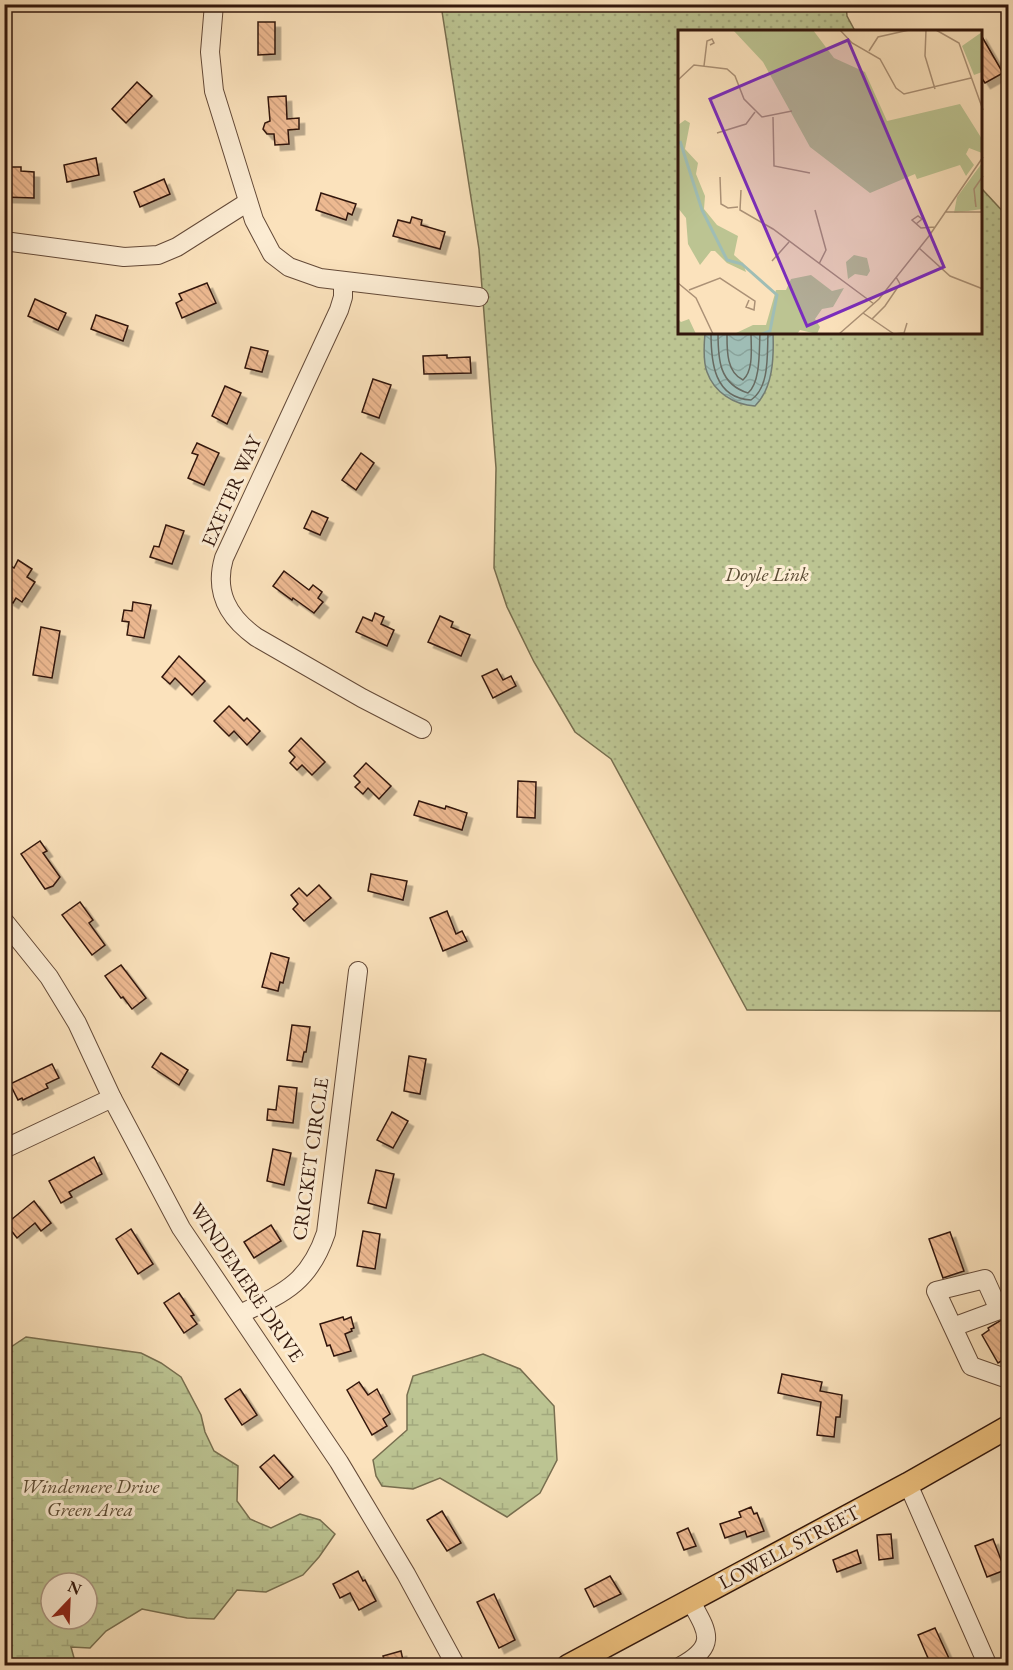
<svg xmlns="http://www.w3.org/2000/svg" width="1013" height="1670" viewBox="0 0 1013 1670" font-family="'EB Garamond',serif">
	<style>
		.green { fill: url(#green-dots); stroke: #776e4f; stroke-width: 1.5 }
		.wetland { fill: url(#wetland-marsh); stroke: #776e4f; stroke-width: 1.5; fill-rule: evenodd }
		.water { fill: url(#water-waves); stroke: #737b71; stroke-width: 1.5 }
		.lines { fill: none; stroke-linecap: round; stroke-linejoin: round }
		.shore { stroke: #686a60; stroke-width: 1.5 }
		.building { fill: url(#building-back-hatch); stroke: #32170c; stroke-width: 1.5; filter: url(#shadow) }
		.minor-casing { stroke: #644a38; stroke-width: 20 }
		.major-casing { stroke: #32170c; stroke-width: 25 }
		.minor { stroke: #fcecd3; stroke-width: 18 }
		.major { stroke: #eec17e; stroke-width: 22 }
		.labels { text-anchor: middle; stroke-width: 6; stroke-linejoin: round; paint-order: stroke }
		.street-label { font-size: 20px; fill: #32170c; stroke: #fcecd3 }
		.park-label { font-size: 20px; font-style: italic; fill: #5b4b34; stroke: #fcecd3 }
		.inset-river { fill: none; stroke: #9fbdb5; stroke-width: 3 }
		.inset-road { fill: none; stroke: #ab9176; stroke-width: 1.5 }
		.view { fill: #7b2cbf; fill-opacity: 0.15; stroke: #7b2cbf; stroke-width: 3 }
		.inset-edge { fill: none; stroke: #32170c; stroke-width: 3 }
	</style>
	<defs>
		<pattern id="green-dots" width="8" height="8" patternUnits="userSpaceOnUse" patternTransform="scale(1.5)"><rect width="8" height="8" fill="#bcc492"/><path d="M2 2h.1M6 6h.1" fill="none" stroke="#a2a87d" stroke-width="1.8" stroke-linecap="round"/></pattern>
		<pattern id="wetland-marsh" width="20" height="14" patternUnits="userSpaceOnUse" patternTransform="scale(1.5)"><rect width="20" height="14" fill="#bcc492"/><path d="M1 5h8M5 5V1M11 12h8M15 12V8" fill="none" stroke="#a2a87d"/></pattern>
		<pattern id="water-waves" width="16" height="10" patternUnits="userSpaceOnUse" patternTransform="scale(1.5)"><rect width="16" height="10" fill="#9fbdb5"/><path d="M0 5q4-4 8 0t8 0" fill="none" stroke="#89a29a"/></pattern>
		<pattern id="building-back-hatch" width="6" height="6" patternUnits="userSpaceOnUse" patternTransform="scale(1.5)"><rect width="6" height="6" fill="#edb991"/><path d="M-1 5l2 2M0 0l6 6M5-1l2 2" fill="none" stroke="#cc9e7c"/></pattern>
		<filter id="shadow"><feDropShadow dx="5.5" dy="5.5" stdDeviation="0" flood-color="#0004"/></filter>
	</defs>
	<rect width="100%" height="100%" fill="#fbe2bc"/>
	<filter id="stains"><feTurbulence type="fractalNoise" baseFrequency=".00333" numOctaves="4"/><feColorMatrix values="0 0 0 0 .2 0 0 0 0 .09 0 0 0 0 .02 0 0 0 .5 -.17"/></filter>
	<radialGradient id="worn" r=".72"><stop offset=".6" stop-color="#630" stop-opacity="0"/><stop offset="1" stop-color="#630" stop-opacity=".3"/></radialGradient>
	<!-- green -->
	<polygon class="green" points="441,5 846,5 847,16 855,31 680,32 680,333 982,333 982,189 1008,217 1008,1011 747,1010 611,759 575,732 534,662 507,607 494,568 496,468 479,249"/>
	<!-- wetland -->
	<g class="wetland">
		<path d="M26,1337L141,1353L161,1363L181,1377L201,1415L205,1432L214,1451L238,1466L237,1501L250,1519L271,1528L300,1514L320,1520L335,1534L319,1557L303,1575L266,1592L237,1590L214,1619L187,1618L142,1609L106,1631L90,1648L71,1647L76,1665H5V1356L11,1347ZM51,1583H87V1619H51Z"/>
		<polygon points="483,1354 520,1369 554,1406 557,1460 540,1493 507,1517 440,1478 413,1489 382,1486 376,1476 373,1460 407,1430 407,1395 413,1376"/>
	</g>
	<!-- water -->
	<path class="water" d="M705,333H773C774,358 773,388 755,406C734,405 714,392 707,372C703,361 704,344 705,333Z"/>
	<g class="lines">
		<!-- shore -->
		<g class="shore">
			<path d="M711,333C711,362 714,398 751,400C770,387 767,354 768,333"/>
			<path d="M718,333C718,359 719,384 748,393C761,382 759,349 760,333"/>
			<path d="M727,333C727,349 726,372 743,380C754,370 751,347 751,333"/>
		</g>
	</g>
	<!-- building -->
	<g class="building">
		<polygon points="258,22 275,22 275,54 258,55"/>
		<polygon points="981,35 1003,73 985,83 981,77"/>
		<polygon points="137,82 152,96 126,123 112,109"/>
		<polygon points="286,96 287,119 299,118 299,129 288,130 289,144 275,145 274,134 267,134 263,129 265,123 270,121 268,97"/>
		<polygon points="96,158 99,175 67,182 64,165"/>
		<polygon points="7,167 21,167 21,171 34,172 34,198 4,197"/>
		<polygon points="164,179 170,194 140,207 134,192"/>
		<polygon points="321,193 356,204 352,215 348,213 346,220 316,210"/>
		<polygon points="412,217 422,220 421,225 445,232 440,249 393,236 398,220 410,223"/>
		<polygon points="207,283 216,303 182,318 176,303 182,300 179,294"/>
		<polygon points="35,299 66,313 58,330 28,316"/>
		<polygon points="96,315 128,326 123,341 91,329"/>
		<polygon points="251,347 268,351 262,372 245,368"/>
		<polygon points="447,355 447,358 470,357 471,373 424,374 423,356"/>
		<polygon points="373,379 391,385 379,418 362,412"/>
		<polygon points="225,386 241,393 227,424 212,416"/>
		<polygon points="197,443 219,453 204,485 188,478 198,455 192,453"/>
		<polygon points="361,453 374,463 356,490 342,480"/>
		<polygon points="312,511 328,518 320,535 304,528"/>
		<polygon points="166,525 184,531 172,564 150,557 154,546 159,547"/>
		<polygon points="18,560 32,569 27,577 35,582 22,602 16,598 13,603 4,597 4,562 14,568"/>
		<polygon points="284,571 309,590 313,585 322,592 318,598 323,602 314,613 293,598 292,600 273,586"/>
		<polygon points="133,602 151,605 144,638 127,635 129,622 122,621 124,610 132,611"/>
		<polygon points="375,613 384,617 381,624 394,630 387,646 356,632 363,617 372,621"/>
		<polygon points="440,616 453,622 451,627 470,635 461,656 428,642"/>
		<polygon points="41,627 60,631 52,678 33,675"/>
		<polygon points="179,656 205,681 192,695 175,678 170,684 162,677"/>
		<polygon points="497,669 503,680 511,676 516,686 493,698 482,676"/>
		<polygon points="229,706 244,721 247,718 260,731 247,745 234,731 229,736 214,721"/>
		<polygon points="301,738 325,762 312,775 302,765 297,770 290,763 295,757 289,751"/>
		<polygon points="366,763 391,786 379,799 368,788 363,794 355,787 360,782 354,776"/>
		<polygon points="518,781 536,782 535,818 517,817"/>
		<polygon points="419,801 445,809 446,806 467,813 462,830 414,815"/>
		<polygon points="40,841 47,851 43,853 60,877 53,886 45,889 21,854"/>
		<polygon points="371,874 407,881 403,900 368,891"/>
		<polygon points="319,885 331,898 304,921 293,909 298,904 291,895 299,888 307,896"/>
		<polygon points="80,902 93,920 89,923 105,945 92,955 62,915"/>
		<polygon points="447,911 456,934 462,931 467,941 443,951 430,918"/>
		<polygon points="271,953 289,958 283,983 280,982 278,991 262,987"/>
		<polygon points="121,965 146,998 132,1009 123,997 121,998 105,976"/>
		<polygon points="292,1025 310,1027 306,1052 304,1052 302,1062 287,1060"/>
		<polygon points="161,1053 188,1070 179,1085 152,1067"/>
		<polygon points="409,1056 426,1059 420,1094 404,1091"/>
		<polygon points="52,1064 59,1078 46,1084 48,1088 23,1100 22,1098 18,1100 10,1084"/>
		<polygon points="279,1086 297,1088 293,1123 267,1120 268,1109 276,1110"/>
		<polygon points="392,1112 408,1121 393,1148 377,1140"/>
		<polygon points="273,1149 291,1153 284,1185 267,1181"/>
		<polygon points="94,1157 102,1174 69,1192 72,1197 61,1203 49,1181"/>
		<polygon points="376,1170 394,1174 386,1208 368,1203"/>
		<polygon points="34,1201 51,1223 41,1231 35,1223 17,1238 6,1224"/>
		<polygon points="271,1225 281,1241 254,1258 244,1242"/>
		<polygon points="131,1229 153,1264 138,1274 116,1239"/>
		<polygon points="363,1231 380,1234 375,1269 357,1266"/>
		<polygon points="950,1232 964,1271 943,1278 929,1239"/>
		<polygon points="179,1293 194,1315 191,1316 197,1324 184,1333 164,1303"/>
		<polygon points="1008,1316 1008,1357 998,1363 982,1335 989,1330 988,1328"/>
		<polygon points="343,1317 344,1320 351,1317 354,1328 351,1329 352,1331 345,1334 351,1351 334,1356 330,1345 327,1346 320,1324"/>
		<polygon points="782,1374 822,1382 820,1391 842,1395 840,1417 836,1417 834,1437 817,1435 821,1402 778,1393"/>
		<polygon points="359,1382 368,1395 377,1389 390,1414 383,1419 387,1426 372,1435 347,1390"/>
		<polygon points="240,1389 257,1415 242,1425 225,1399"/>
		<polygon points="274,1455 293,1477 279,1489 260,1467"/>
		<polygon points="751,1507 754,1514 757,1513 764,1531 747,1537 745,1531 725,1538 720,1524 741,1517 739,1512"/>
		<polygon points="442,1511 461,1543 447,1551 427,1520"/>
		<polygon points="688,1528 696,1546 684,1550 677,1533"/>
		<polygon points="891,1534 893,1558 879,1560 877,1535"/>
		<polygon points="993,1539 1005,1570 987,1577 975,1546"/>
		<polygon points="857,1550 861,1563 837,1572 833,1560"/>
		<polygon points="358,1571 363,1581 365,1580 376,1601 359,1610 350,1593 340,1598 333,1584"/>
		<polygon points="610,1576 621,1594 594,1607 585,1589"/>
		<polygon points="494,1594 515,1640 499,1648 477,1602"/>
		<polygon points="935,1628 952,1665 931,1665 918,1635"/>
		<polygon points="401,1651 404,1665 386,1665 383,1656"/>
	</g>
	<g class="lines">
		<!-- minor casing -->
		<g class="minor-casing">
			<g id="minor">
				<polyline points="214,4 210,52 214,91 254,220 272,254 289,267 320,278 479,297"/>
				<polyline points="4,241 124,257 158,255 177,247 248,202"/>
				<path d="M343,282V297L339,310L224,558C214,592 228,617 256,637L362,698L422,729"/>
				<polyline points="4,921 49,977 77,1023 112,1098 181,1228 339,1462 406,1574 456,1666"/>
				<polyline points="4,1149 112,1098"/>
				<path d="M240,1314C284,1293 309,1283 326,1233L358,971"/>
				<polyline points="953,1327 999,1310 985,1279 936,1291 971,1366 1008,1379"/>
				<polyline points="908,1484 988,1666"/>
				<path d="M681,1666C719,1645 707,1631 690,1600"/>
			</g>
		</g>
		<!-- major casing -->
		<g class="major-casing">
			<polyline id="major" points="568,1666 908,1484 1008,1427"/>
		</g>
		<!-- minor -->
		<use href="#minor" class="minor"/>
		<!-- major -->
		<use href="#major" class="major"/>
	</g>
	<g class="labels">
		<!-- street labels -->
		<g class="street-label">
			<text transform="translate(231 491) rotate(-66)" y="7">EXETER WAY</text>
			<text transform="translate(310 1159) rotate(-82)" y="7">CRICKET CIRCLE</text>
			<text transform="translate(247 1282) rotate(56)" y="7">WINDEMERE DRIVE</text>
			<text transform="translate(789 1547) rotate(-28)" y="7">LOWELL STREET</text>
		</g>
		<!-- park labels -->
		<g class="park-label">
			<text x="767" y="581">Doyle Link</text>
			<text x="90" y="1493">Windemere Drive<tspan x="90" dy="23">Green Area</tspan></text>
		</g>
	</g>
	<!-- overview -->
	<g transform="translate(678 30)">
		<rect width="304" height="304" fill="#fbe2bc"/>
		<path d="M55,0H135L156,28L187,42L209,91L282,74L304,109V123L291,118L288,124L296,135L288,146L282,135L239,149L237,144L192,163L132,117L85,32ZM304,2V42L296,45L284,16ZM0,289L3,292L11,289L18,304H0Z" fill="#bcc492"/>
		<path d="M7,90L12,93L7,119L20,133L18,144L27,166L26,179L39,195L60,206L56,225L65,233L68,242L49,233L37,221H33L22,235L10,214L8,188L0,178V95ZM176,225L189,228L192,241L189,246L177,244L170,249L168,232ZM133,245L154,261L166,258L155,277L144,279L137,289L142,297L139,304L122,300L119,304H56L75,295H88L98,260H108L113,249Z" fill="#bcc492"/>
		<path d="M304,133V179L276,183L279,167Z" fill="#bcc492"/>
		<path class="inset-river" d="M2,111L24,180L49,230L64,234L99,265L92,301L84,304"/>
		<path class="inset-road" d="M162,0L174,13L202,29L218,58L226,64L293,48M248,0L247,26L257,59M258,0L281,13L305,80M191,21L200,7L231,0M26,36L29,11L34,9L36,13L32,15M0,50L16,35L49,39L57,46L66,69L84,87L114,81M95,87L96,136L132,143M39,103L68,94L77,82M42,147L43,174L50,178L60,177M63,160L62,180L95,199L196,274M297,170L298,177L296,159L305,146M137,180L148,220L141,234M267,182H305M238,194L244,189L240,186L234,190L243,198L257,197M241,218L272,246L305,259M94,231L111,212M0,253L18,268L35,304M11,260L42,248L77,271L76,280L68,277L71,270M185,283L194,289L207,276L222,254L218,247M194,289L216,304L226,303L229,293M161,304L201,269L251,206L305,127"/>
		<path class="view" d="M170,10L266,237L129,296L32,69Z"/>
		<rect width="304" height="304" class="inset-edge"/>
	</g>
	<!-- margin -->
	<rect width="1013" height="1670" fill="none" stroke="#fbe2bc" stroke-width="24"/>
	<rect x="6" y="6" width="1001" height="1658" fill="none" stroke="#32170c" stroke-width="3"/>
	<rect x="12" y="12" width="989" height="1646" fill="none" stroke="#32170c" stroke-width="1.5"/>
	<!-- north arrow -->
	<g transform="translate(69 1601) rotate(23)"><circle r="28" fill="#fcecd3" stroke="#ab9783" stroke-width="1.5"/>
	<path d="M0-4.5L10 22L0 15L-10 22Z" fill="#8f2418"/>
	<text y="-9" font-size="16" font-weight="bold" text-anchor="middle" fill="#32170c">N</text>
	</g>
	<rect width="100%" height="100%" filter="url(#stains)"/>
	<rect width="100%" height="100%" fill="url(#worn)"/>
</svg>
